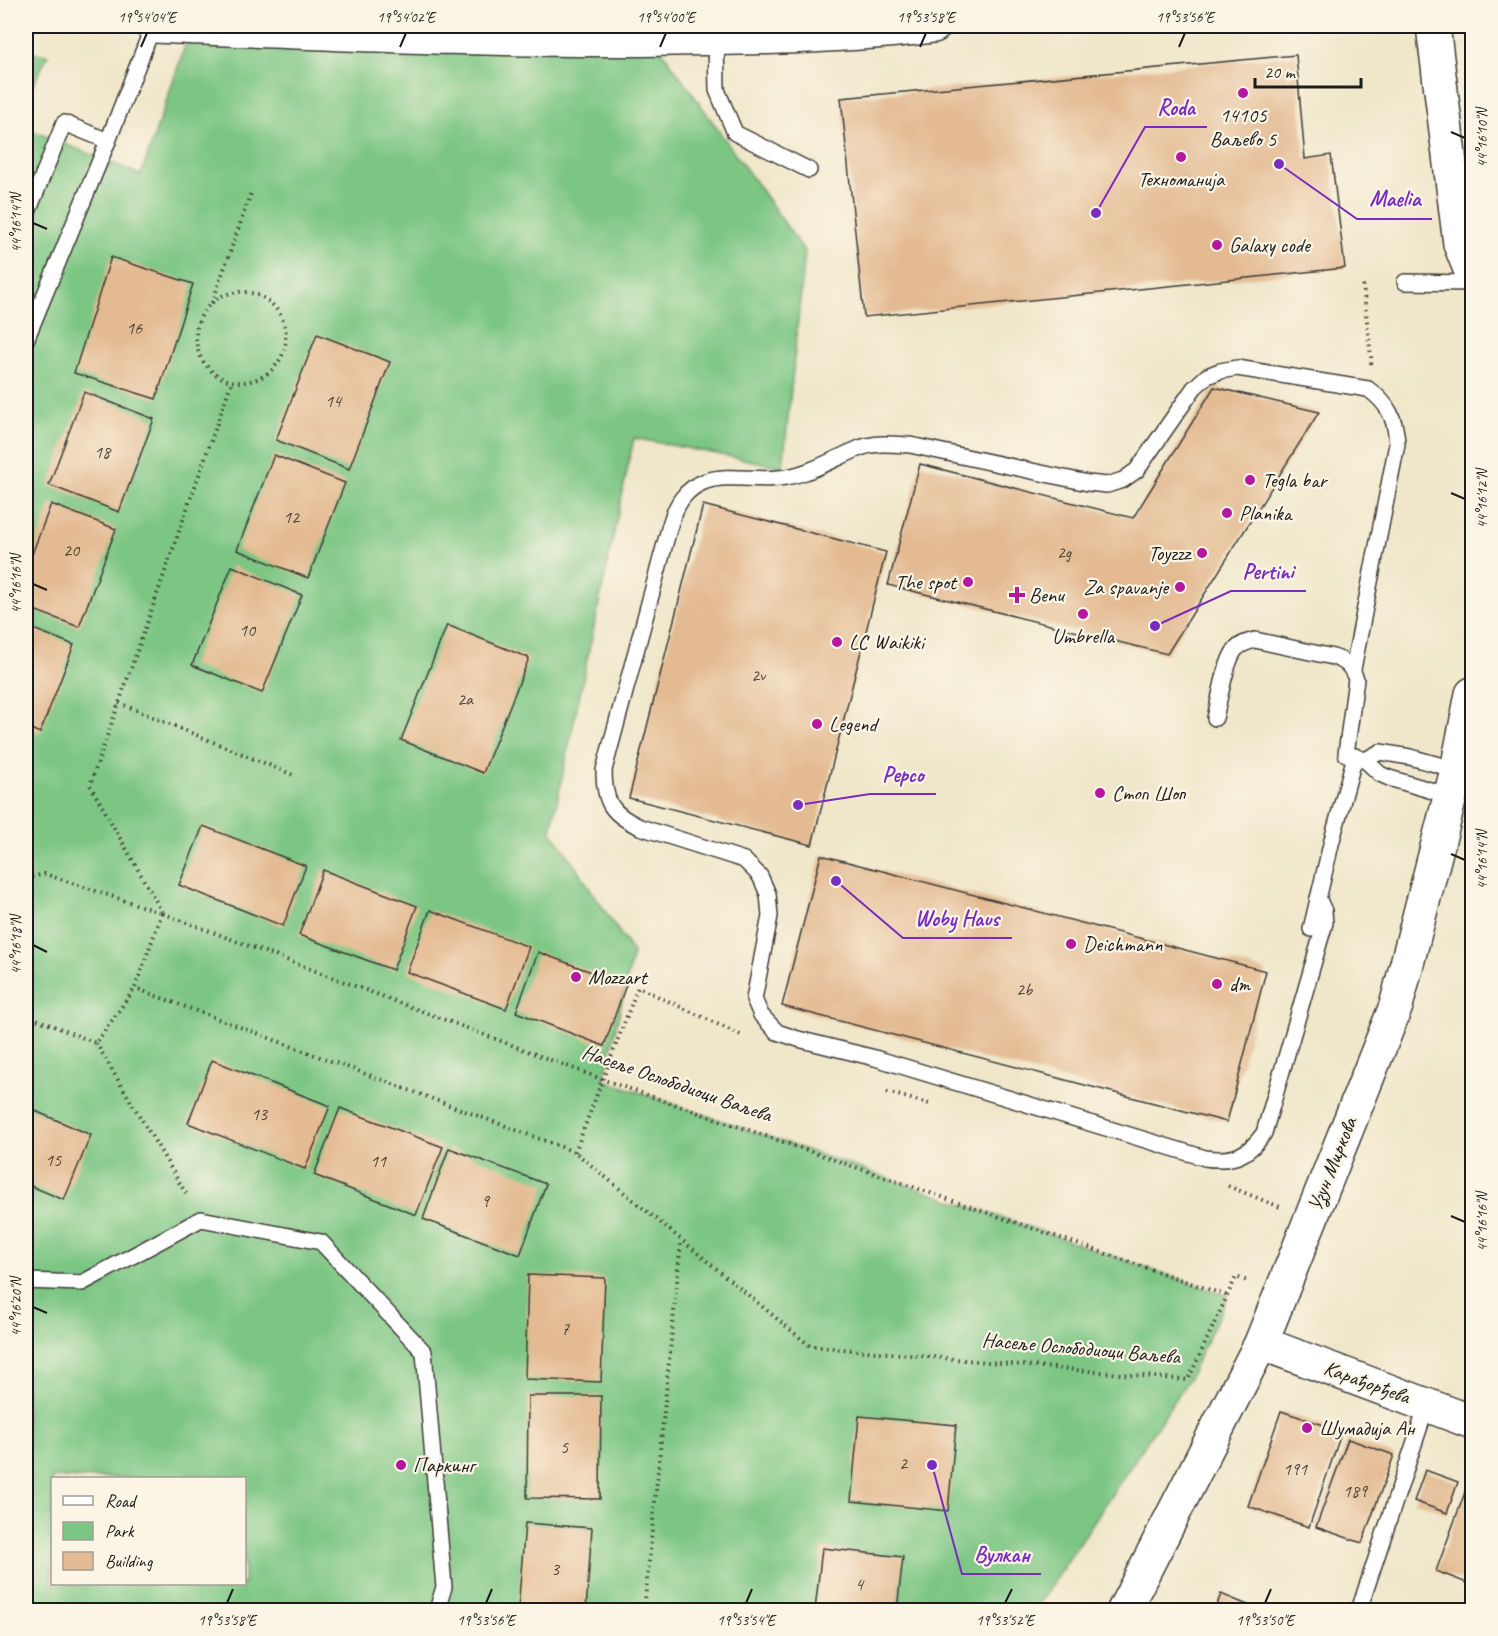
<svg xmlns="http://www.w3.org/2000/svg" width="1498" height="1636" viewBox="0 0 1498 1636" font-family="Caveat,sans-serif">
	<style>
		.green { fill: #7cc683; stroke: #4c7150; stroke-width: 1.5; fill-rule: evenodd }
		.building { fill: #e3ba91 }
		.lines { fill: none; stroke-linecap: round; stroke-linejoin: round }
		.service-casing { stroke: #3c3a36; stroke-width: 18 }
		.tertiary-casing { stroke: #3c3a36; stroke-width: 36 }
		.path { stroke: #3c3a36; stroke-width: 4; stroke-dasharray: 1.5 4.5; stroke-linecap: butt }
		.service { stroke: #fff; stroke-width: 15 }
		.tertiary { stroke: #fff; stroke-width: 33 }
		.ticks { fill: none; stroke: #1c1c1c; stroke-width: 2 }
		.poi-dot { fill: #b5179e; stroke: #fcf5e5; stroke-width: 2 }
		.labels { text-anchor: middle; stroke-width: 4.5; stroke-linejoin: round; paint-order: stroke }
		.number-label { font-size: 18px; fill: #4e4439 }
		.poi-label { font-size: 21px; fill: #1c1c1c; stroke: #fcf5e5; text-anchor: start }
		.street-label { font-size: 21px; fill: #1c1c1c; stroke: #fcf5e5 }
		.leader { fill: none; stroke: #7b2cbf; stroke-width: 2 }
		.callout-dot { fill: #7b2cbf; stroke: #fcf5e5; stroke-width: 2 }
		.callout-label { font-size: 22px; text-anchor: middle; font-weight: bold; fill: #7b2cbf; stroke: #fcf5e5; stroke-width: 4.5; stroke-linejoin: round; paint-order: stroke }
		.neatline { fill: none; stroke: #1c1c1c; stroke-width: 2 }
		.ticks-label { font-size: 15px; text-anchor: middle; fill: #1c1c1c }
	</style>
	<rect width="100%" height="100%" fill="#fcf5e5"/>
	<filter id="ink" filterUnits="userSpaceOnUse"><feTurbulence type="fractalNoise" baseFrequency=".0167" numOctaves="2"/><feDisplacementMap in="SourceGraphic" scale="12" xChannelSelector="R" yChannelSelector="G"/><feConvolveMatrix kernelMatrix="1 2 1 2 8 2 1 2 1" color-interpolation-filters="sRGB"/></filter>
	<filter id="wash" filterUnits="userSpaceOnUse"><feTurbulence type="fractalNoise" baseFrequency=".008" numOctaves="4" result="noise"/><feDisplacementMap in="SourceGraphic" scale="24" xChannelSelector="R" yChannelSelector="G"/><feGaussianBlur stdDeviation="1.35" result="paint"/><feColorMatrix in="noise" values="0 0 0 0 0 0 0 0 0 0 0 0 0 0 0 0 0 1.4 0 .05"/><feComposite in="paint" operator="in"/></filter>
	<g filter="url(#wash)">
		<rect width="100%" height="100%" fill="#f0e7ca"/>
		<!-- green -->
		<g class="green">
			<path d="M189,34L660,48L805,252L783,467L634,438L551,830L633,953L604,1080L1228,1296L1188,1380L1035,1610H26V128L141,175ZM52,1478H244V1584H52Z"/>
			<polygon points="26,52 48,55 26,99"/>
		</g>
		<g id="blocks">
			<!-- building -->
			<g class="building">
				<polygon points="1296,55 1305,159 1331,155 1345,268 864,317 841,98"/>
				<polygon points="111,257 193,284 156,399 74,373"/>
				<polygon points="317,334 390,362 349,469 276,440"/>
				<polygon points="1214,387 1319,412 1167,654 888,585 920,464 1133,518"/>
				<polygon points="84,392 154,419 119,512 49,485"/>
				<polygon points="274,455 345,483 308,578 237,550"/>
				<polygon points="51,504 116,529 79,627 26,607 26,570"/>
				<polygon points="703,505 886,552 812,845 629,798"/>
				<polygon points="232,566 302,595 262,693 192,665"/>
				<polygon points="447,625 529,658 483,773 401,740"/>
				<polygon points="26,626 74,645 40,733 26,727"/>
				<polygon points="203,826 306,866 283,926 179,885"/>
				<polygon points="821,855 1266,971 1227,1122 782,1006"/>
				<polygon points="323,870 417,906 393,970 299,935"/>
				<polygon points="430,910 529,947 506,1009 407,972"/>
				<polygon points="538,952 626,985 604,1046 516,1012"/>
				<polygon points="212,1060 330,1106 305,1169 188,1123"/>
				<polygon points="26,1107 91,1135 64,1200 26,1184"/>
				<polygon points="340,1108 443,1147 416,1215 314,1175"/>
				<polygon points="449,1148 546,1184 520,1255 423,1219"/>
				<polygon points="528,1275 605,1278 601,1382 525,1379"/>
				<polygon points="528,1396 601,1396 600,1499 527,1498"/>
				<polygon points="1281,1411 1342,1431 1309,1527 1248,1506"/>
				<polygon points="859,1416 956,1425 948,1511 851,1501"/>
				<polygon points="1348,1439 1394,1455 1362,1543 1316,1527"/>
				<polygon points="1425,1470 1458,1482 1447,1513 1414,1501"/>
				<polygon points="1467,1487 1472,1489 1472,1585 1436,1571"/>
				<polygon points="525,1523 592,1528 586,1610 518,1610"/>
				<polygon points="822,1548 903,1557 897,1610 815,1610"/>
				<polygon points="1221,1594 1260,1610 1215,1610"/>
			</g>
		</g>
	</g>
	<g filter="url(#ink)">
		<use href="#blocks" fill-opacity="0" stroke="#3c3a36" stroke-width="1.5"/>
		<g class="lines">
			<!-- service casing -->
			<g class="service-casing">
				<g id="service">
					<polyline points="716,39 717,90 735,133 809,170"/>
					<polyline points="26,217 64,123 108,141"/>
					<polyline points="1405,282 1472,283"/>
					<polyline points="26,340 108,141 153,26"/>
					<path d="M1215,718C1219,702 1225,663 1235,650C1240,644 1247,642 1255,640L1333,657C1346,661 1351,666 1356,679L1346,754L1365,760L1380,774L1389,778L1450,796"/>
					<polyline points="1365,760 1380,752 1410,757 1457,770"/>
					<path d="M1318,898L1324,911L1325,923L1264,1133C1248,1156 1233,1162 1205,1158L875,1058L798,1039L777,1032L761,1015L754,999L770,916L768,894L760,876L744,860L640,827C611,814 604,802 604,770L670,525C676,505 684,489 706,481C728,474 756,481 779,478C809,475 833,459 860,448C876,442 893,444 910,445L1088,483L1107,485L1123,480L1137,470L1194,388L1207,376L1220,371L1237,368L1368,389C1388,403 1396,419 1397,444L1353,669"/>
					<polyline points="1311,929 1332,840 1355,756"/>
					<polyline points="26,1281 82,1283 201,1219 321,1242 424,1352 444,1587 437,1610"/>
					<polyline points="1359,1610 1427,1405"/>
				</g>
			</g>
			<!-- tertiary casing -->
			<g class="tertiary-casing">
				<g id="tertiary">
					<path d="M153,26C327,33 501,42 675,39C761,38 848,37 934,26"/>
					<polyline points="1433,26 1460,244 1472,274"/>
					<polyline points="1261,1343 1472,1422"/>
					<polyline points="1124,1610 1261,1343 1396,1006 1457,770 1472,694"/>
				</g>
			</g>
			<!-- path -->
			<g class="path">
				<polyline points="1363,285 1371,357 1371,365"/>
				<circle cx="241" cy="337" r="45"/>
				<polyline points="212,303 251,193"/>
				<polyline points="119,703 293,775"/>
				<polyline points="26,878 45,874 162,913 604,1080 1228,1296"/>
				<polyline points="162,912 90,785 232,381"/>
				<polyline points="162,913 135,988 575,1152 810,1346 1188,1380 1236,1277 1248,1281"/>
				<polyline points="26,1015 96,1043 135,988"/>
				<polyline points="96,1043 188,1197"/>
				<polyline points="887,1092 929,1104"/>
				<polyline points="575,1152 638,987 743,1036"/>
				<polyline points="1228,1186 1280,1207"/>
				<polyline points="644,1610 681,1242"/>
			</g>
			<!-- service -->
			<use href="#service" class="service"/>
			<!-- tertiary -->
			<use href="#tertiary" class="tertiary"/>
		</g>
	</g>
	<!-- ticks -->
	<path class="ticks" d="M141,47L147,33M400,47L406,33M660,47L666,33M920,47L926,33M1179,47L1185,33M1451,132L1465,138M33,223L47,229M1451,493L1465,499M33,584L47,590M1451,854L1465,860M33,945L47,952M1451,1216L1465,1222M33,1307L47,1313M227,1603L233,1589M486,1603L492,1589M746,1603L752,1589M1005,1603L1012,1589M1265,1603L1271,1589"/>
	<!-- markers -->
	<g class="poi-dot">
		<circle cx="1243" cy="93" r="6"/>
		<circle cx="1181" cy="157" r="6"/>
		<circle cx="1217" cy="245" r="6"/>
		<circle cx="1250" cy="480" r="6"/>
		<circle cx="1227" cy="513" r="6"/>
		<circle cx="1202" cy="553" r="6"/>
		<circle cx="968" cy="582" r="6"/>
		<circle cx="1180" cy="587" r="6"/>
		<path d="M1014 586h6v6h6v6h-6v6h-6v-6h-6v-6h6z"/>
		<circle cx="1083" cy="614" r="6"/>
		<circle cx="837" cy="642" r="6"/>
		<circle cx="817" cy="724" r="6"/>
		<circle cx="1100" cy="793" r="6"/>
		<circle cx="1071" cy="944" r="6"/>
		<circle cx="576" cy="977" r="6"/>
		<circle cx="1217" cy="984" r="6"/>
		<circle cx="1307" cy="1428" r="6"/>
		<circle cx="401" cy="1465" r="6"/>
	</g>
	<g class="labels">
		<!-- number labels -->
		<g class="number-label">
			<text x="134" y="334">16</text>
			<text x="333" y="407">14</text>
			<text x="102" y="458">18</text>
			<text x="291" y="523">12</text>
			<text x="71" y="556">20</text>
			<text x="1064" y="558">2g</text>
			<text x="247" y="636">10</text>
			<text x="758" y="681">2v</text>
			<text x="465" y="705">2a</text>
			<text x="1024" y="995">2b</text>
			<text x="259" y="1120">13</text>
			<text x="53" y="1166">15</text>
			<text x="378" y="1167">11</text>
			<text x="485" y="1207">9</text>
			<text x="565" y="1335">7</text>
			<text x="564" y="1453">5</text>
			<text x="903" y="1469">2</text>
			<text x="1295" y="1475">191</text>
			<text x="1355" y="1497">189</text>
			<text x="555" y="1575">3</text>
			<text x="859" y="1590">4</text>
		</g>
		<!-- poi labels -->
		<g class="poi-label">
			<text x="1243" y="122" text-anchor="middle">14105<tspan x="1243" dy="24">Ваљево 5</tspan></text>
			<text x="1181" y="186" text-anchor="middle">Техноманија</text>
			<text x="1229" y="252">Galaxy code</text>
			<text x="1262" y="487">Tegla bar</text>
			<text x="1239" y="520">Planika</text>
			<text x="1190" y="560" text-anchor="end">Toyzzz</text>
			<text x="956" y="589" text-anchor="end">The spot</text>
			<text x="1168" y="594" text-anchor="end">Za spavanje</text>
			<text x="1029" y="602">Benu</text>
			<text x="1083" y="643" text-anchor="middle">Umbrella</text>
			<text x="849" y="649">LC Waikiki</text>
			<text x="829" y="731">Legend</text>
			<text x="1112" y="800">Стоп Шоп</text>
			<text x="1083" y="951">Deichmann</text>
			<text x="588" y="984">Mozzart</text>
			<text x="1229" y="991">dm</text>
			<text x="1319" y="1435">Шумадија Ан</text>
			<text x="413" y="1472">Паркинг</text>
		</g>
		<!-- street labels -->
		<g class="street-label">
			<text transform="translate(677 1083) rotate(19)" y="7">Насеље Ослободиоци Ваљева</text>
			<text transform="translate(1332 1164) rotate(-68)" y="7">Узун Миркова</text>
			<text transform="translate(1081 1348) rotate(5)" y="7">Насеље Ослободиоци Ваљева</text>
			<text transform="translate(1367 1382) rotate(20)" y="7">Карађорђева</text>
		</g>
	</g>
	<!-- callouts -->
	<path class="leader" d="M1096 213L1145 127H1207M1279 164L1357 219H1432M1155 626L1231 591H1306M798 805L870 794H936M836 881L903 938H1012M932 1465L962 1574H1041"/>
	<g class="callout-dot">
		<circle cx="1096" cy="213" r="6"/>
		<circle cx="1279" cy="164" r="6"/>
		<circle cx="1155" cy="626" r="6"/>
		<circle cx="798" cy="805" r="6"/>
		<circle cx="836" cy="881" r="6"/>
		<circle cx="932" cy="1465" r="6"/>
	</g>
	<g class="callout-label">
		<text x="1176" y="115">Roda</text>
		<text x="1395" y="206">Maelia</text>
		<text x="1268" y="579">Pertini</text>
		<text x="903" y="782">Pepco</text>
		<text x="957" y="926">Woby Haus</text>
		<text x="1002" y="1562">Вулкан</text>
	</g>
	<!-- margin -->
	<rect width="1498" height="1636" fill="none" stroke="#fcf5e5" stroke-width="66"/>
	<!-- legend -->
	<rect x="51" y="1477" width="195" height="108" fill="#fcf5e5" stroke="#a29e95" stroke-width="1.5"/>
	<rect x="63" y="1496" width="30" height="9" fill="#ffffff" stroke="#a29e95" stroke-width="1.5"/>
	<text x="105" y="1507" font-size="18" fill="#1c1c1c">Road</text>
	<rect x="63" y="1522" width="30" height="18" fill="#7cc683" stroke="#a29e95" stroke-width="1.5"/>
	<text x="105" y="1537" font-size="18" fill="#1c1c1c">Park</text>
	<rect x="63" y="1552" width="30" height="18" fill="#e3ba91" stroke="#a29e95" stroke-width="1.5"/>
	<text x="105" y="1567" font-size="18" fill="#1c1c1c">Building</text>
	<!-- scale -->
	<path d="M1255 78v9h106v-9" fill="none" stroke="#1c1c1c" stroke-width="3"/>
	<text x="1264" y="78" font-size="18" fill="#1c1c1c" stroke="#fcf5e5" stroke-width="4.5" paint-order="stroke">20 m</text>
	<rect x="33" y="33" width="1432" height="1570" class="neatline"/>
	<g class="ticks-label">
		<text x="147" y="22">19°54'04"E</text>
		<text x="406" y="22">19°54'02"E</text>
		<text x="666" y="22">19°54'00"E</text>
		<text x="926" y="22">19°53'58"E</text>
		<text x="1185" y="22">19°53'56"E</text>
		<text transform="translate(1482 138) rotate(-90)" y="5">44°16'10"N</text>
		<text transform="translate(16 223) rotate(-90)" y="5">44°16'14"N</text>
		<text transform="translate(1482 499) rotate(-90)" y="5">44°16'12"N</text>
		<text transform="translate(16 584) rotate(-90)" y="5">44°16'16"N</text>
		<text transform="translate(1482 860) rotate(-90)" y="5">44°16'14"N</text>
		<text transform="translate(16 945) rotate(-90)" y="5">44°16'18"N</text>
		<text transform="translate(1482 1222) rotate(-90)" y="5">44°16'16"N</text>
		<text transform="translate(16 1307) rotate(-90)" y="5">44°16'20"N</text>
		<text x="227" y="1625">19°53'58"E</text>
		<text x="486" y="1625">19°53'56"E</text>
		<text x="746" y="1625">19°53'54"E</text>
		<text x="1005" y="1625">19°53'52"E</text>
		<text x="1265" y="1625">19°53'50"E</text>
	</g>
</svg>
